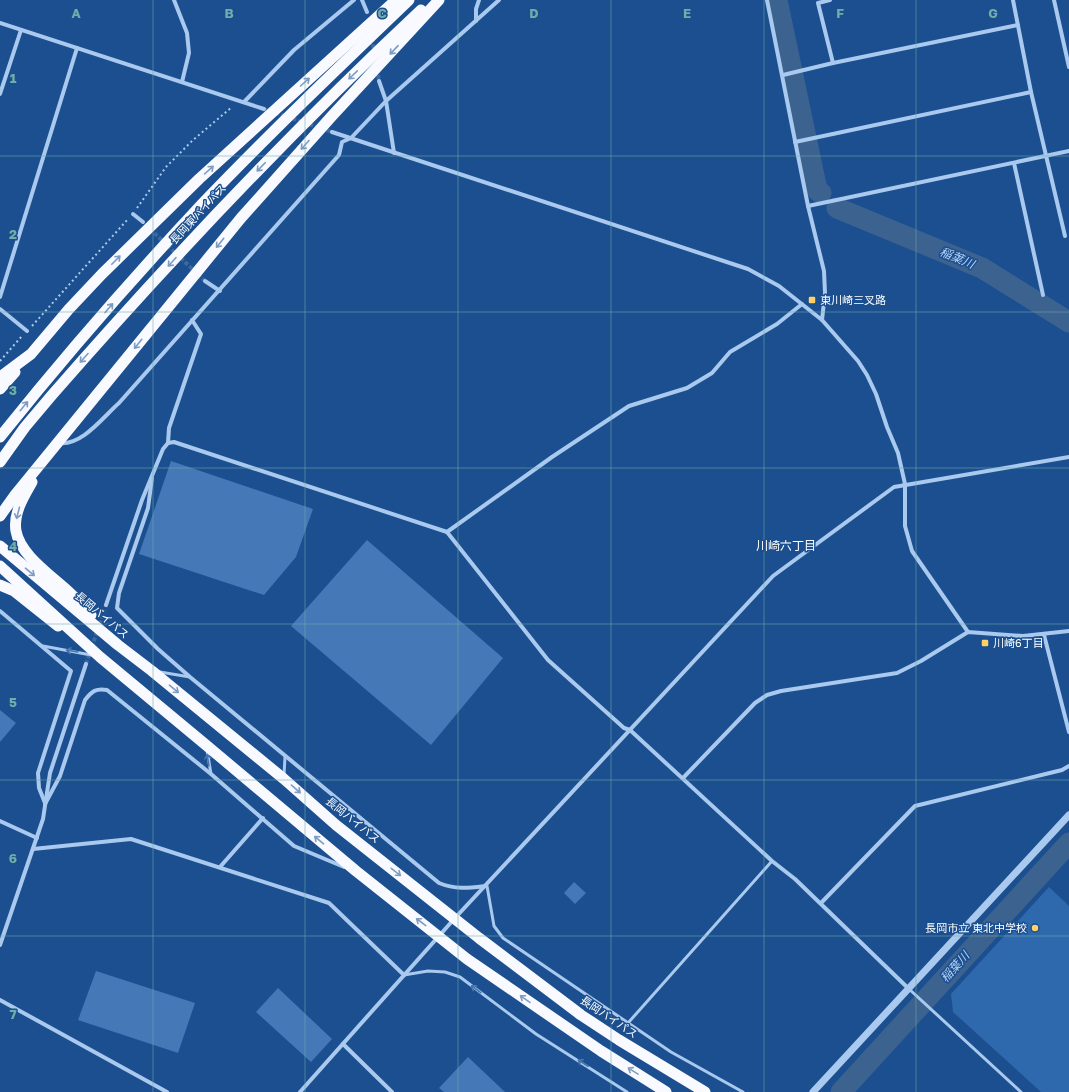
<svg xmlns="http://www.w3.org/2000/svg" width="1069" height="1092" viewBox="0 0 1069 1092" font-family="'Golos Text','Noto Sans JP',sans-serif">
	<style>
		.green { fill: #2e69ad }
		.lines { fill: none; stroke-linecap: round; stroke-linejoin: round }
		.river { stroke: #3c6290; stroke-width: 21 }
		.building { fill: #4478b7 }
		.minor-tunnel { stroke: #3d69a0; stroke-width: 4; stroke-dasharray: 4 2; stroke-linecap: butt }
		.path { stroke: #a9c9ee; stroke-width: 2; stroke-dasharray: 2 3; stroke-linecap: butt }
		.service { stroke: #a9c9ee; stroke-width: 3 }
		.minor { stroke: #a9c9ee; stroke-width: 4 }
		.tertiary { stroke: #a9c9ee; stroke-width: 7 }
		.trunk { stroke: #f8faff; stroke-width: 11 }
		.oneway { stroke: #7e9cc1 }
		.oneway2 { stroke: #4674ac }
		.grid { fill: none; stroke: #6fada8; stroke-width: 1; stroke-opacity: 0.55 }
		.poi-dot { fill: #ffd166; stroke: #1b4f8f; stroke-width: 1.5 }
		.labels { text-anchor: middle; stroke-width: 3; stroke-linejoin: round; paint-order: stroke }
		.street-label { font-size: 11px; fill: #fff; stroke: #1b4f8f }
		.poi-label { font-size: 11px; fill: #fff; stroke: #1b4f8f; text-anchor: start }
		.water-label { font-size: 12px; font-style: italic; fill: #b5d3f5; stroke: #1b4f8f }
		.neighbourhood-label { font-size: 12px; fill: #fff; stroke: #1b4f8f }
		.grid-label { font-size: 13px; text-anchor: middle; font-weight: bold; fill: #6fada8; stroke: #1b4f8f; stroke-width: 3; stroke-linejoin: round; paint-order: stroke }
	</style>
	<rect width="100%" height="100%" fill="#1b4f8f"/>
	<!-- green -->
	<polygon class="green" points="1049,887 1069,906 1069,1092 1041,1092 953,1012 951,994"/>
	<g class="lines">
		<!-- river -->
		<g class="river">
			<polyline points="777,0 817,190 821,193"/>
			<polyline points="837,208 982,268 1069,322"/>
			<polyline points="841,1092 1069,843"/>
		</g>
	</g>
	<!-- building -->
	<g class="building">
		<polygon points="171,461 313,509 296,557 264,595 139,554"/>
		<polygon points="367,540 503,658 431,745 291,626"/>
		<polygon points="0,710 16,723 0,742"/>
		<polygon points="574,882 586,893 575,904 564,893"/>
		<polygon points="96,971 195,1003 178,1053 78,1020"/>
		<polygon points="278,988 332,1039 311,1062 256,1012"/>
		<polygon points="468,1057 505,1092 444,1092 439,1088"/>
	</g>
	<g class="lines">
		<!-- minor-tunnel -->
		<g class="minor-tunnel">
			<polyline points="372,38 374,53"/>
			<polyline points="377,69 379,81"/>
			<polyline points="264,109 332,132"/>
			<polyline points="150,229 205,281"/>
			<polyline points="86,664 106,605"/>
		</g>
		<!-- path -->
		<g class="path">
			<polyline points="137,208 166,167 193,140 232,107"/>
			<polyline points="32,326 128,219"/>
			<polyline points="0,361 22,336"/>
		</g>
		<!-- service -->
		<g class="service">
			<polyline points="43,646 91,655"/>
			<polyline points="160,672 190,677"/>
			<polyline points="207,750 211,774"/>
			<polyline points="284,775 285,757"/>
			<polyline points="487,886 494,926 503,938 671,1052 743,1092"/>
			<polyline points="404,975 428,971 445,972 460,977 536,1034 627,1092"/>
			<polyline points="909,989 1021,1092"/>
			<polyline points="628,1023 772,861"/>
		</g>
		<!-- minor -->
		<g class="minor">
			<polyline points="174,0 187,33 189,53 182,82"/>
			<polyline points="362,0 367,12"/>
			<polyline points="767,0 808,206 824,271 825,293 822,320"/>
			<polyline points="1013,0 1031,92 1065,236"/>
			<polyline points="1054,0 1069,67"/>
			<polyline points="476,21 476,9 479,0"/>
			<polyline points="0,23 264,109"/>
			<polyline points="833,63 1018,25"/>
			<polyline points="783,75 833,63 818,3 830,0"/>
			<polyline points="379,81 386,101 394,153"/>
			<polyline points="0,94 21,30"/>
			<polyline points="244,102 294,50 354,0"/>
			<polyline points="332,132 748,269 779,286 822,320 858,361 867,375 876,394 887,427 898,453 905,484 905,526 912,551 968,632"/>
			<polyline points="795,142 1031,92"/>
			<polyline points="1014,163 1043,295"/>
			<polyline points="808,206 1069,151"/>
			<polyline points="133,214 143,222"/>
			<polyline points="205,281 220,291"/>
			<polyline points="0,297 77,48"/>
			<polyline points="0,309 27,331"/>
			<path d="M59,443C82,446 103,417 119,403L339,155L342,142L351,138L386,101L499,0"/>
			<polyline points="168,443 169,428 201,334 192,320"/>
			<path d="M152,478L148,508L119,593L117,608L158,649L190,677L439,883C456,890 469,888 486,886"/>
			<polyline points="447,532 552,457 629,406 687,388 712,373 730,352 777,324 802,304"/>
			<polyline points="106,605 142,500 163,449 168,443 174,442 447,532 548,660 624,728 630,730 772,861 795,879 909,989"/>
			<polyline points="0,611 71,671 38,773 39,788 45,803"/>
			<polyline points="1044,635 1069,732"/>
			<polyline points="683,778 755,703 767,695 781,691 897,673 921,661 968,632 1023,636 1069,631"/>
			<path d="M45,804L60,776L85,700C92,691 96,688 107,690L211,774L294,846L344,867"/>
			<polyline points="0,821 37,838"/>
			<polyline points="33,849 131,839 329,903 404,975"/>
			<polyline points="220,867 263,818"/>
			<polyline points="821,903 915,806 1062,770 1069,766"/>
			<polyline points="0,945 43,819 50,773 86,664"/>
			<polyline points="0,1000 167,1092"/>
			<polyline points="343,1044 392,1092"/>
			<polyline points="300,1092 455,918 773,576 894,487 1069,457"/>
		</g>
		<!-- tertiary -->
		<polyline class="tertiary" points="813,1092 1069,815"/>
		<!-- trunk -->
		<g class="trunk">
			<polyline points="0,377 31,354 69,309 102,274 199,179 396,0"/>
			<polyline points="0,389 15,372"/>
			<path d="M0,437C64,357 132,279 202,204C269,134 339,67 409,0"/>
			<path d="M0,462L25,427L52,395C169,261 291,132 421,10"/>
			<path d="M32,482C24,496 13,513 16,531C20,556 55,578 72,595C79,601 85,609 91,615"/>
			<polyline points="0,516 15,495 241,218 331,117 439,0"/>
			<polyline points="0,546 118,645 152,671 284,779 336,825 479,938 581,1015 619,1040 705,1092"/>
			<polyline points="0,566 100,657 206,745 356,871 467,959 601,1051 666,1092"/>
			<polyline points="0,585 14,591 58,626"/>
		</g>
	</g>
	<!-- one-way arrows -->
	<defs><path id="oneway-shaft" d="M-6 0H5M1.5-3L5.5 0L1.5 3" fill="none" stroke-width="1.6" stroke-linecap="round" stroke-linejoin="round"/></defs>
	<g class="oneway">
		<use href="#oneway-shaft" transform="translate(394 50) rotate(133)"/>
		<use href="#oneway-shaft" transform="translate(353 75) rotate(136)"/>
		<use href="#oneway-shaft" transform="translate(305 82) rotate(-42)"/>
		<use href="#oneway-shaft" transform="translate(305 145) rotate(132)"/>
		<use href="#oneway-shaft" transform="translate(261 167) rotate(134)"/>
		<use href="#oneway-shaft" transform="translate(209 170) rotate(-42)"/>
		<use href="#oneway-shaft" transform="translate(220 243) rotate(129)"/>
		<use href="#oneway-shaft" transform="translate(116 260) rotate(-45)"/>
		<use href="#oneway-shaft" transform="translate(172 262) rotate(132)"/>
		<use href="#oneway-shaft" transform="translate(109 308) rotate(-49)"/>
		<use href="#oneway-shaft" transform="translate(138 344) rotate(129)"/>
		<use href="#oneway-shaft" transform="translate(84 358) rotate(132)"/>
		<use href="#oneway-shaft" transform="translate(24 406) rotate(-51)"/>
		<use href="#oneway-shaft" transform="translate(18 513) rotate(104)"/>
		<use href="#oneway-shaft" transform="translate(30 572) rotate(40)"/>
		<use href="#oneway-shaft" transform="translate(174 689) rotate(40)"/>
		<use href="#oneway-shaft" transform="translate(296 789) rotate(41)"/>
		<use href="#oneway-shaft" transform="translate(319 840) rotate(-140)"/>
		<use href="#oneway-shaft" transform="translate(396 872) rotate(38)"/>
		<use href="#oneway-shaft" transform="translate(421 922) rotate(-143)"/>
		<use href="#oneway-shaft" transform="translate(525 999) rotate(-145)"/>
		<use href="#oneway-shaft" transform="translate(633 1071) rotate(-148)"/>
	</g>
	<g class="oneway2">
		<use href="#oneway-shaft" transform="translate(72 651) rotate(-171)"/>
		<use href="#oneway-shaft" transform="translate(208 760) rotate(-99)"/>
		<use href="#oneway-shaft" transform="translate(476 989) rotate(-143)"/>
		<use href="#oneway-shaft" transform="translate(583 1063) rotate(-147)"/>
	</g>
	<!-- grid -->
	<path class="grid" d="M153,0V1092M305,0V1092M458,0V1092M611,0V1092M764,0V1092M916,0V1092M0,156H1069M0,312H1069M0,468H1069M0,624H1069M0,780H1069M0,936H1069"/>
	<!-- markers -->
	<g class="poi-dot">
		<rect x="808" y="296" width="8" height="8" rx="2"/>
		<rect x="981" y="639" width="8" height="8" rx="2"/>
		<circle cx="1035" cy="928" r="4"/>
	</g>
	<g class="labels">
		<!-- street labels -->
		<g class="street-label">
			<text transform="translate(198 214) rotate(-47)" y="4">長岡東バイパス</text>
			<text transform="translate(102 615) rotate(40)" y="4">長岡バイパス</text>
			<text transform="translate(353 820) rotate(39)" y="4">長岡バイパス</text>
			<text transform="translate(609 1017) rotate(34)" y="4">長岡バイパス</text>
		</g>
		<!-- poi labels -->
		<g class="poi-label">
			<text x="820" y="304">東川崎三叉路</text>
			<text x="993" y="647">川崎6丁目</text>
			<text x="1027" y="932" text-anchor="end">長岡市立 東北中学校</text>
		</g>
		<!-- water labels -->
		<g class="water-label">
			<text transform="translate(957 258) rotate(23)" y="4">稲葉川</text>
			<text transform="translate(955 967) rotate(-48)" y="4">稲葉川</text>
		</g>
		<!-- neighbourhood labels -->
		<g class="neighbourhood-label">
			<text x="786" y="550">川崎六丁目</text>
		</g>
	</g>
	<g class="grid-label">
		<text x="76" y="18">A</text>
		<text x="229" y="18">B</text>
		<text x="382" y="18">C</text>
		<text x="534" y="18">D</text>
		<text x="687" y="18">E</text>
		<text x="840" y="18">F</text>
		<text x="993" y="18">G</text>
		<text x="13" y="83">1</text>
		<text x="13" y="239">2</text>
		<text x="13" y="395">3</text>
		<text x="13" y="551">4</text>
		<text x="13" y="707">5</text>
		<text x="13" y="863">6</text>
		<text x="13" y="1019">7</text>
	</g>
</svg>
